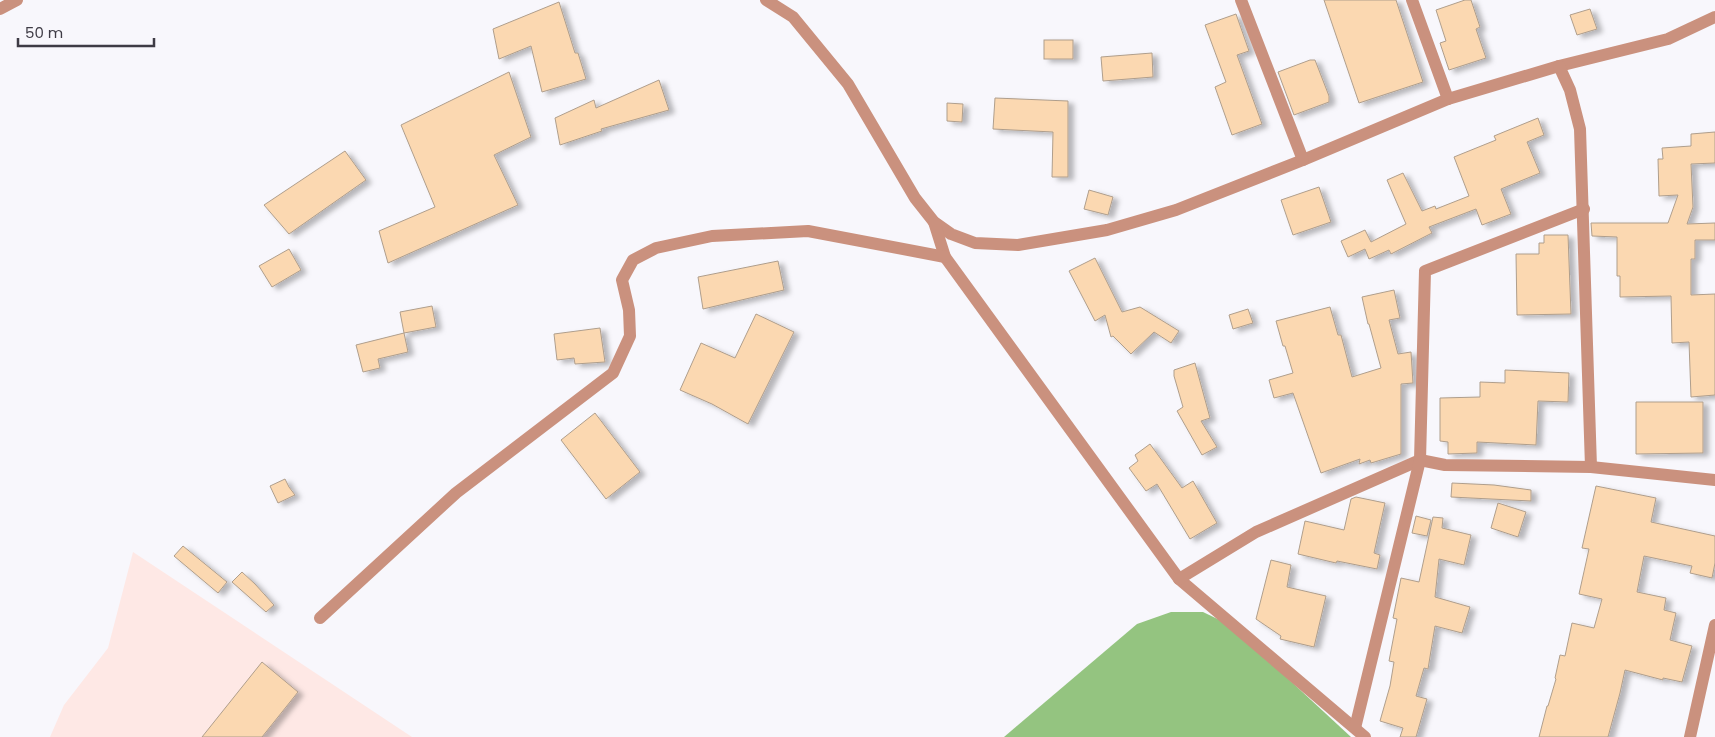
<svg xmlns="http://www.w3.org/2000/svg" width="1715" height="737" viewBox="0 0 1715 737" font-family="Poppins,sans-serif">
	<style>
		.industrial { fill: #fee8e5 }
		.forest { fill: #94c480 }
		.building { fill: #fbd8b1; stroke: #af9e8c; filter: url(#shadow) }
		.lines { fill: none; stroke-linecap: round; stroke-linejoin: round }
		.minor { stroke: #ca917e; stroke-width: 12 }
	</style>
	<defs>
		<filter id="shadow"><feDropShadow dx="5.5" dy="3" stdDeviation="2.5" flood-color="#0004"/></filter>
	</defs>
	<rect width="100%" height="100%" fill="#f8f7fc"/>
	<!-- industrial -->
	<polygon class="industrial" points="133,552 412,737 50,737 64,705 108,648"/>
	<!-- forest -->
	<polygon class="forest" points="1171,612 1203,612 1230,625 1351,737 1004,737 1137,624"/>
	<!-- building -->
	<g class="building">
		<polygon points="1324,0 1396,0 1423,82 1359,103"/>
		<polygon points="1465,0 1471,0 1480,27 1476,29 1486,58 1449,70 1440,43 1446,41 1436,10"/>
		<polygon points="559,2 575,53 578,53 586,79 542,92 531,46 499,59 493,29"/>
		<polygon points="1590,9 1597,29 1577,35 1570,15"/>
		<polygon points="1236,14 1249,51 1237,55 1262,124 1232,135 1215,87 1226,82 1205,25"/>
		<rect x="1044" y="40" width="29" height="19"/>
		<polygon points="1152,53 1153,77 1103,81 1101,57"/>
		<polygon points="1310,60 1315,60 1329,96 1329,102 1294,115 1278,72"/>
		<polygon points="509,72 531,137 494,155 518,205 388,263 379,231 435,207 401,125"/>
		<polygon points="659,80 669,110 601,129 602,131 560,145 555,118 594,100 596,108"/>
		<polygon points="995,98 1068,101 1068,177 1052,177 1053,132 993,129"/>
		<polygon points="947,103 963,104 962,122 947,121"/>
		<polygon points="1538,118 1544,135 1527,142 1540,173 1501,189 1511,214 1482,225 1476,209 1429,227 1432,233 1391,254 1389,250 1369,259 1365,249 1348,257 1341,241 1365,230 1371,242 1406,224 1387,180 1403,173 1422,211 1435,206 1436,209 1469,196 1454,157 1496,140 1494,136"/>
		<polygon points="1715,132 1715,163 1691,164 1693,207 1687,224 1715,223 1715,240 1695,240 1695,259 1691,259 1691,295 1715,294 1715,395 1691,397 1689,342 1672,343 1671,296 1620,297 1620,276 1617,276 1617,237 1592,236 1591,223 1668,223 1678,195 1659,196 1658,159 1663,159 1662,148 1691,146 1691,134"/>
		<polygon points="345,151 366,180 289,234 264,205"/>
		<polygon points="1319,187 1331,222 1293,235 1281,200"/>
		<polygon points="1089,190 1113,197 1108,215 1084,209"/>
		<polygon points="1544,235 1568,235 1571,314 1517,315 1516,254 1539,254 1539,243 1544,243"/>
		<polygon points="289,249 301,270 272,287 259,266"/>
		<polygon points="1095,258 1122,312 1140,307 1179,331 1171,343 1154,332 1131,354 1113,336 1111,337 1105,315 1095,321 1069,271"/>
		<polygon points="778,261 784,290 703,309 698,277"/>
		<polygon points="1394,290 1400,318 1389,320 1398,354 1411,352 1413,383 1401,384 1401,454 1371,463 1370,460 1359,464 1360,459 1321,473 1293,393 1274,398 1269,380 1293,373 1285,346 1283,346 1276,321 1330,307 1338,335 1341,335 1352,377 1381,368 1369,324 1368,324 1362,297"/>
		<polygon points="432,306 436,327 404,333 400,312"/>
		<polygon points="1248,309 1253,323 1233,329 1229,315"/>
		<polygon points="756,314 794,332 748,424 712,404 680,390 701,343 735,358"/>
		<polygon points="600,328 605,362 575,364 574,358 557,360 554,334"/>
		<polygon points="404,333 408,352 378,359 380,368 363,372 356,345"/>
		<polygon points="1195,363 1210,418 1201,421 1217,447 1202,455 1177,411 1183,407 1174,376 1174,370"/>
		<polygon points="1505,370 1569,373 1568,402 1538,401 1536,445 1477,442 1477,453 1448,454 1448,442 1440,441 1440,398 1480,397 1480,382 1505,383"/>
		<polygon points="1636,402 1703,402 1703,453 1636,454"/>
		<polygon points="595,413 640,472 606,499 561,440"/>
		<polygon points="1150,444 1182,488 1193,481 1217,523 1190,539 1157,484 1146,491 1129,468 1138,461 1135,455"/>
		<polygon points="285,479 289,487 295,495 278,503 270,486"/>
		<polygon points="1452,483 1494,485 1531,490 1531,501 1451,497"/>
		<polygon points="1596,486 1656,498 1651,522 1715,536 1715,563 1712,578 1690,573 1692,566 1644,556 1637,592 1666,598 1664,610 1676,613 1670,640 1692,646 1682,682 1663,678 1663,680 1625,670 1620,693 1608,737 1539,737 1547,706 1548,706 1556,679 1555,678 1560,655 1565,656 1572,623 1594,628 1602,599 1579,594 1589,549 1582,548"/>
		<polygon points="1356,497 1385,503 1374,553 1380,555 1377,569 1337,561 1336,563 1298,554 1305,521 1344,530 1351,499"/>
		<polygon points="1498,503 1526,512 1518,537 1491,528"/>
		<polygon points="1416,516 1431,520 1427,536 1412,533"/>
		<polygon points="1433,517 1443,518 1442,528 1471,535 1464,565 1439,559 1435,597 1470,607 1462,633 1435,626 1428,669 1424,668 1416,696 1427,699 1416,737 1400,737 1403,728 1380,721 1390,686 1394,662 1389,661 1397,619 1393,618 1401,578 1419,582"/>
		<polygon points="183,546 227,582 218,593 174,556"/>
		<polygon points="1271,560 1291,565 1287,587 1326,596 1314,647 1280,639 1281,636 1256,619"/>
		<polygon points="242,572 255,584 274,605 266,612 232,582"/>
		<polygon points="262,662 298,692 262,737 202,737"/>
	</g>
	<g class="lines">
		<!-- minor -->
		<g class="minor">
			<polyline points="766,0 793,17 848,84 915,198 934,222 951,234 975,243 1018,245 1107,230 1176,210 1303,160 1448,99 1559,66 1668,39 1715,17"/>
			<polyline points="1241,0 1303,160"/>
			<polyline points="1412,0 1448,99"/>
			<polyline points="0,9 17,0"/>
			<polyline points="1559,66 1570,90 1580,129 1591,467"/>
			<polyline points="934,222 945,257 1179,579 1365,737"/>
			<polyline points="1179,579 1256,532 1420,460 1445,465 1591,467 1715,480"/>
			<polyline points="320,618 456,493 613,373 630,336 629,310 622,280 633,260 656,248 712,236 808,231 945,257"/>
			<polyline points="1355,728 1420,460 1425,271 1584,209"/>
			<polyline points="1690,737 1715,625"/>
		</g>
	</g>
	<!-- scale -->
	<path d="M18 38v8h136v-8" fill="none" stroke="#3e3b45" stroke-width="2.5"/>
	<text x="25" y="38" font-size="15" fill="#3e3b45" stroke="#f8f7fc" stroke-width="4" paint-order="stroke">50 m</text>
</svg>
